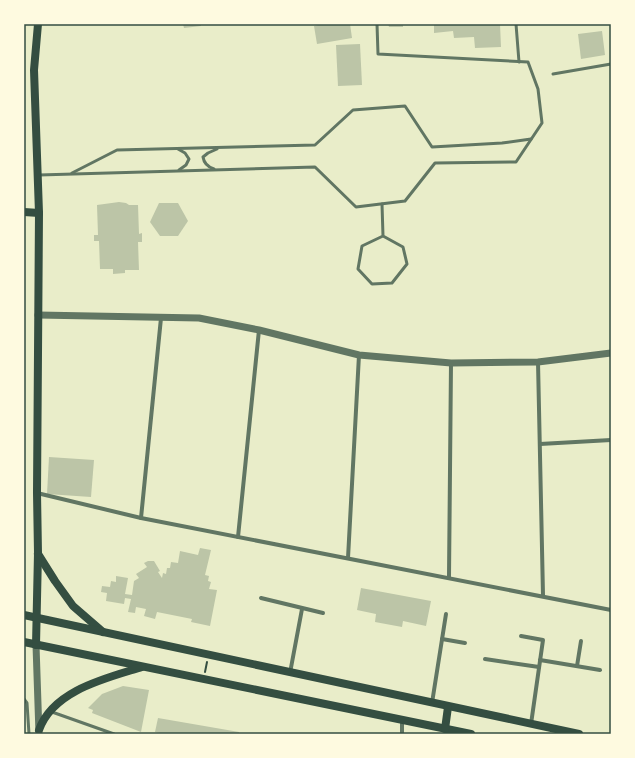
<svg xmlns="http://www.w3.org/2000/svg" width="635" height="758" viewBox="0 0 635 758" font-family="Rubik,sans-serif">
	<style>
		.building { fill: #bcc5a7 }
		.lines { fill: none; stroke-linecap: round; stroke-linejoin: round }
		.path { stroke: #344e41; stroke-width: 2 }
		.service { stroke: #617663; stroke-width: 3 }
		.minor { stroke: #617663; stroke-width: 4 }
		.tertiary { stroke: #617663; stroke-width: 7 }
		.secondary { stroke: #344e41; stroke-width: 8 }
		.neatline { fill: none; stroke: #344e41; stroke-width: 1.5 }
	</style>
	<rect width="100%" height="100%" fill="#e9edc9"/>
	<!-- building -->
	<g class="building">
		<polygon points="183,24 201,24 201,26 184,28"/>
		<polygon points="323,24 350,24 352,38 317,44 314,26"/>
		<polygon points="388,24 403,24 403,27 389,27"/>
		<polygon points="434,24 500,24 501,47 475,48 474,37 454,38 453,31 434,33"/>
		<polygon points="602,31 605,55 581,59 578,34"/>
		<polygon points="360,44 362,85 338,86 336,45"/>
		<polygon points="119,202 126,203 129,205 138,205 139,234 142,233 142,242 138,242 139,270 125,270 125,273 113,274 113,269 100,269 99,241 94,241 94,235 98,235 97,205"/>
		<polygon points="159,203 178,203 188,221 178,236 160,236 150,222"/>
		<polygon points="49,457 94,460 91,497 47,494"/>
		<polygon points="200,548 211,550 205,575 209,576 208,581 211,582 209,589 217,590 210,626 191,622 192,619 157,612 155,619 144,616 146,609 136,607 135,613 128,612 131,599 125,598 124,604 106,601 107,593 101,592 102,586 110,587 111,581 116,582 116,576 128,578 125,594 132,595 134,581 139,578 136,574 147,567 144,563 148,561 154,561 160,571 158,572 162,578 163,573 166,574 167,568 170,568 171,562 178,563 180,551 198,555"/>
		<polygon points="361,588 431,601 426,626 403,621 402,627 375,622 376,614 357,610"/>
		<polygon points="123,686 149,690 141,732 92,713 93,710 88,708 102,694"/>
		<polygon points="158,718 239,732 239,734 166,734 155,732"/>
	</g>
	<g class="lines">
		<!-- path -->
		<polyline class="path" points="205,672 207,662"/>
		<!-- service -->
		<g class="service">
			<polyline points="516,24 519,62"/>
			<polyline points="553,74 611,64"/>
			<polyline points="178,149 185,153 189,159 186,165 179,170"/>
			<path d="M214,169C208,167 204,164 203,157L208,153L217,149"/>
			<polyline points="72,173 117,150 315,145 353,110 405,106 432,147 502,143 531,139"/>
			<polyline points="39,175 315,167 356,207 405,201 435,163 516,162 542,123 538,89 528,62 378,54 377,24"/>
			<polyline points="382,204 383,236 362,246 358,269 372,284 392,283 407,264 403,247 383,236"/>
			<polyline points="24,699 27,703 29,734"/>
			<polyline points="52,712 114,734"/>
		</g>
		<!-- minor -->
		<g class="minor">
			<polyline points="538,362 543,595"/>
			<polyline points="540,444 611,440"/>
			<polyline points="37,493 141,518 611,610"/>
			<polyline points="141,518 161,318"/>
			<polyline points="238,537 259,330"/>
			<polyline points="348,558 359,355"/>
			<polyline points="449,577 451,363"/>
			<polyline points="261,598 323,613"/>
			<polyline points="521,636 543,640 531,724"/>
			<polyline points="442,639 465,643"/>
			<polyline points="485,659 539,667"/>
			<polyline points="540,660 600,670"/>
			<polyline points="577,666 581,641"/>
			<polyline points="290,673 302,609"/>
			<polyline points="432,703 446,614"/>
			<polyline points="402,734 402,721"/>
		</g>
		<!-- tertiary -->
		<g class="tertiary">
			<polyline points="38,315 199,318 259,330 359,355 451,363 538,362 611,353"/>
			<polyline points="36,645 39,734"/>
		</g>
		<!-- secondary -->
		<g class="secondary">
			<polyline points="24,212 39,213"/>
			<polyline points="38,554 55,581 73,606 103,632"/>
			<polyline points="24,615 579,734"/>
			<polyline points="24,642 471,734"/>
			<polyline points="36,645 38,553 37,493 39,213 34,70 38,24"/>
			<polyline points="445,729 448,707"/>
			<path d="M39,730C53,690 107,678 142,667"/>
		</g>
	</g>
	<!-- border -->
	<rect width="635" height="758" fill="none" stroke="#fefae0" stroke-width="50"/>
	<rect x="25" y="25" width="585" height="708" class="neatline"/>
</svg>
